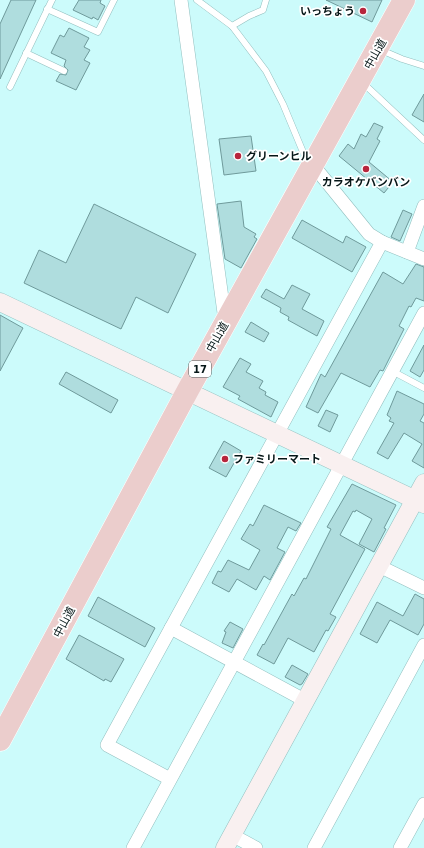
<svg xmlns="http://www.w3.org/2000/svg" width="424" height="848" viewBox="0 0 424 848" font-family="'DejaVu Sans','Noto Sans JP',sans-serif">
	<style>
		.building { fill: #afddde; stroke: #6f9a9b }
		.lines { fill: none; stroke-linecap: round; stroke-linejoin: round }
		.lane-casing { stroke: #92bfbf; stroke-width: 7 }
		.street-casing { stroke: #92bfbf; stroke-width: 14 }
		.secondary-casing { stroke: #92bfbf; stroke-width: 19 }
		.highway-casing { stroke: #fff; stroke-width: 23 }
		.lane { stroke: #fff; stroke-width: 6 }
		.street { stroke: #fff; stroke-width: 13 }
		.secondary { stroke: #f9f0f0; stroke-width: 18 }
		.highway { stroke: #ebcdcc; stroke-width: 22 }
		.poi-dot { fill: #b7253c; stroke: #fff; stroke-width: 1.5 }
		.labels { text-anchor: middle; stroke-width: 3.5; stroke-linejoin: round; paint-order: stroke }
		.shield { fill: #fff; stroke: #505c5d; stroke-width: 1 }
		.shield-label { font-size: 10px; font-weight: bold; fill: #051617 }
		.poi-label { font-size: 11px; font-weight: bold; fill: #051617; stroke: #fff; text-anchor: start }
		.street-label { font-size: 11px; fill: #051617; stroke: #fff }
	</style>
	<rect width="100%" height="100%" fill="#ccfbfb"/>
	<!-- building -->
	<g class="building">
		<polygon points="11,0 36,0 0,79 0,24"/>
		<polygon points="79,0 101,0 100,3 105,6 98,20 93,17 92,19 73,10"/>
		<polygon points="326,0 382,0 372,22"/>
		<polygon points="69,28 89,38 84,47 90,50 84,60 90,63 76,90 56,81 60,74 66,75 68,70 64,66 66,60 51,53 60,35 64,37"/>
		<polygon points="424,94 424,122 412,115"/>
		<polygon points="374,123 383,127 377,139 380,141 369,162 393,182 384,193 339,156 348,144 354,149 361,134 366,137"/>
		<polygon points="251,136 256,171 224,175 219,139"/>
		<polygon points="241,201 244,227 256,234 254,237 257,239 241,268 225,259 217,204"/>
		<polygon points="94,204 196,254 168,313 136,297 121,329 24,283 39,250 66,263"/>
		<polygon points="403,210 412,214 400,241 391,237"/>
		<polygon points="302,220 343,243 346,236 366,247 352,272 292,238"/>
		<polygon points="416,264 424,267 424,301 416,298 411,307 409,306 399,326 404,329 383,371 380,370 370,387 341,373 318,413 306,407 321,374 325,377 383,272 403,284"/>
		<polygon points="292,285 310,294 302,309 324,321 317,336 288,320 289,317 280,312 281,308 261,297 266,289 284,299"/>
		<polygon points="0,315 23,328 0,371"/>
		<polygon points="251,322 269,333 264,342 245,332"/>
		<polygon points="424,345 424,370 420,377 410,371"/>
		<polygon points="240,358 251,364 246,372 263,381 259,388 266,392 265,395 278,402 271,417 238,399 240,396 223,387"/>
		<polygon points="66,372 118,400 111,413 59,384"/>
		<polygon points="397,391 424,404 424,414 420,421 424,423 424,468 412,461 422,444 404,433 388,459 377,453 394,423 389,421 391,418 387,415"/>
		<polygon points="326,410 338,415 330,432 318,426"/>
		<polygon points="224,441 241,451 226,477 209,468"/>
		<polygon points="352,484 396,505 384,528 386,529 374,552 359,544 372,519 356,510 355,512 353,511 340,535 365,549 330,614 336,617 328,631 326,630 314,652 288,638 274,664 257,655 263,644 264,645 292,594 294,596 304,578 306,579 331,529 327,527"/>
		<polygon points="264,505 301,523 296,531 288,527 277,548 285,552 270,580 264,576 256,590 237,579 229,592 212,583 218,571 221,572 228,560 249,570 260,550 241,539 250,524 253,526"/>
		<polygon points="415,594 424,599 424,624 418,635 390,620 377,643 360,634 377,602 403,616"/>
		<polygon points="98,597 155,628 145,647 88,616"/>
		<polygon points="230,622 243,629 233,648 222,643 226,632 224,631"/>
		<polygon points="79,635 124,659 111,682 105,679 104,681 66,659"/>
		<polygon points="292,665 308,674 302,684 300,685 285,677"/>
	</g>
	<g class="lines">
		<!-- lane casing -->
		<g class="lane-casing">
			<g id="lane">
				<polyline points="197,0 232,26 266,71 283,104 303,152 310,161"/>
				<polyline points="47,9 98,32 114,0"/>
				<polyline points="232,26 249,16 263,10 266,0"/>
				<polyline points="381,50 402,59 424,66"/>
				<polyline points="26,53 64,71"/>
				<polyline points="363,83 424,140"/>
				<polyline points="10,87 52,0"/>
				<polyline points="392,371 424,388"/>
			</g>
		</g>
		<!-- street casing -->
		<g class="street-casing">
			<g id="street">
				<polyline points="181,0 225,320"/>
				<polyline points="313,165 369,234 382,242 424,259"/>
				<polyline points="407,252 424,206"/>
				<polyline points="379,566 424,588"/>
				<polyline points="171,628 306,701"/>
				<polyline points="170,779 107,745 382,242"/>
				<polyline points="232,835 256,848"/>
				<polyline points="133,848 424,313"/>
				<polyline points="314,848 424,645"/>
				<polyline points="400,848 424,804"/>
			</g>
		</g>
		<!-- secondary casing -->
		<g class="secondary-casing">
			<g id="secondary">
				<polyline points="0,302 424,504"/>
				<polyline points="225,848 424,483"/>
			</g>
		</g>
		<!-- highway casing -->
		<g class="highway-casing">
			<polyline id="highway" points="0,740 188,390 404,0"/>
		</g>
		<!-- lane -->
		<use href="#lane" class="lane"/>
		<!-- street -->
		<use href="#street" class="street"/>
		<!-- secondary -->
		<use href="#secondary" class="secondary"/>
		<!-- highway -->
		<use href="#highway" class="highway"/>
	</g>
	<!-- markers -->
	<g class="poi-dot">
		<circle cx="363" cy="11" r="4"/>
		<circle cx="238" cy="156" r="4"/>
		<circle cx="366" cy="169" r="4"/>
		<circle cx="225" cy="459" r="4"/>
	</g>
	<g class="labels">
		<!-- shield labels -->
		<rect class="shield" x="189" y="361" width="22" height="16" rx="3"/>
		<g class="shield-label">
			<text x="200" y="373">17</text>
		</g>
		<!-- poi labels -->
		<g class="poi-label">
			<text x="355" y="15" text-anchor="end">いっちょう</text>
			<text x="246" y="160">グリーンヒル</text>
			<text x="366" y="186" text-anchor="middle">カラオケバンバン</text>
			<text x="233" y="463">ファミリーマート</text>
		</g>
		<!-- street labels -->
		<g class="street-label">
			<text transform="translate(375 54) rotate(-61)" y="4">中山道</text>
			<text transform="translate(217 337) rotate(-61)" y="4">中山道</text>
			<text transform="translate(64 622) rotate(-62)" y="4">中山道</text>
		</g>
	</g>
</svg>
